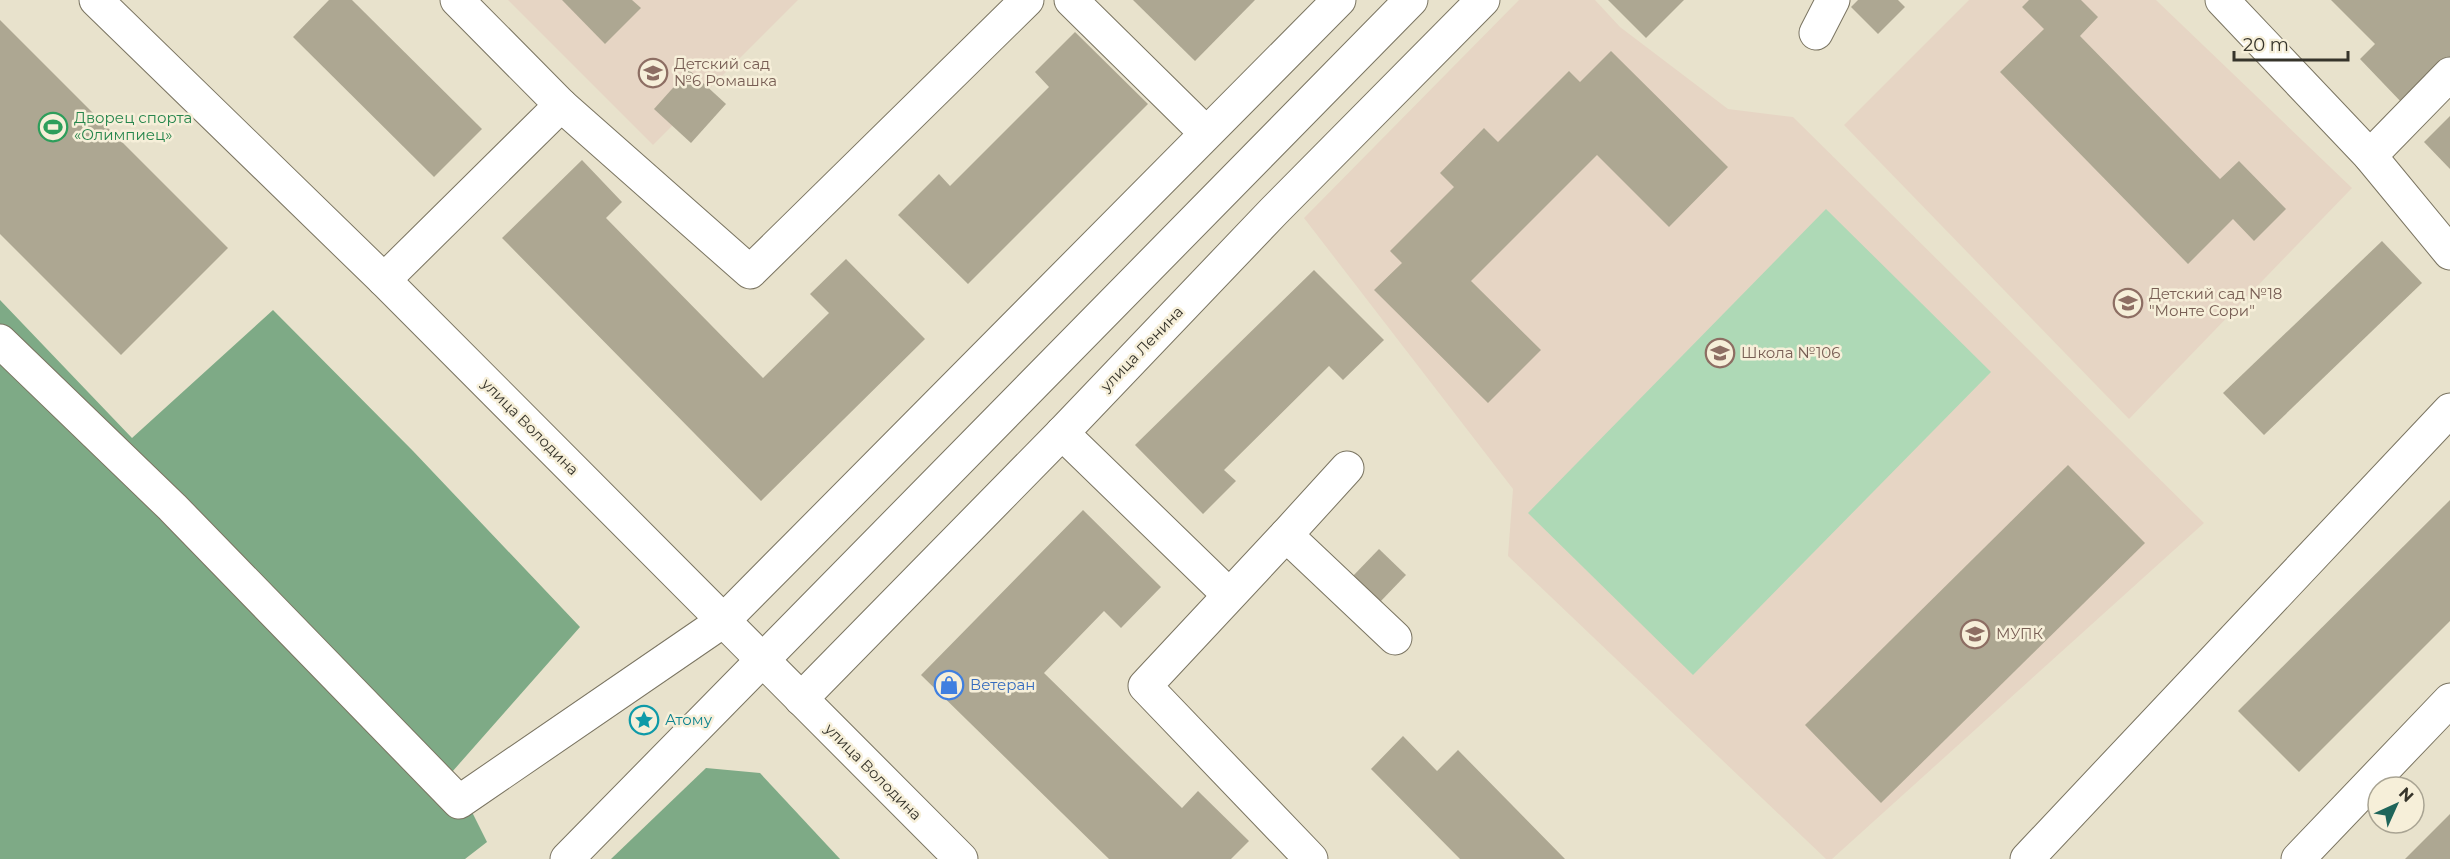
<svg xmlns="http://www.w3.org/2000/svg" width="2450" height="859" viewBox="0 0 2450 859" font-family="Montserrat,sans-serif">
	<style>
		.education { fill: #e6d5c4 }
		.green { fill: #aed9b6 }
		.forest { fill: #7eaa86 }
		.building { fill: #ada792 }
		.lines { fill: none; stroke-linecap: round; stroke-linejoin: round }
		.minor-casing { stroke: #7a7461; stroke-width: 35 }
		.minor { stroke: #fff; stroke-width: 33 }
		.labels { text-anchor: middle; stroke-width: 5; stroke-linejoin: round; paint-order: stroke }
		.education-label { font-size: 15px; fill: #785e54; stroke: #f6efd9; text-anchor: start }
		.leisure-label { font-size: 15px; fill: #27864d; stroke: #f6efd9; text-anchor: start }
		.street-label { font-size: 15px; fill: #36342b; stroke: #f6efd9 }
		.shop-label { font-size: 15px; fill: #366cbe; stroke: #f6efd9; text-anchor: start }
		.culture-label { font-size: 15px; fill: #0d838f; stroke: #f6efd9; text-anchor: start }
	</style>
	<rect width="100%" height="100%" fill="#e8e2cc"/>
	<!-- education -->
	<g class="education">
		<polygon points="508,0 798,0 653,145"/>
		<polygon points="1519,0 1595,0 1620,27 1728,109 1793,117 2204,523 1832,859 1826,859 1508,556 1513,489 1304,218"/>
		<polygon points="1969,0 2156,0 2352,188 2129,419 1844,125"/>
	</g>
	<!-- green -->
	<polygon class="green" points="1826,209 1991,372 1693,675 1528,513"/>
	<!-- forest -->
	<g class="forest">
		<polygon points="0,300 132,438 273,310 413,451 580,627 452,772 487,842 465,859 0,859"/>
		<polygon points="706,768 760,773 840,859 611,859"/>
	</g>
	<!-- building -->
	<g class="building">
		<polygon points="329,0 352,0 482,129 434,177 293,37"/>
		<polygon points="562,0 632,0 641,8 605,44"/>
		<polygon points="1133,0 1255,0 1195,61"/>
		<polygon points="1608,0 1684,0 1646,38"/>
		<polygon points="1858,0 1898,0 1905,7 1878,34 1851,7"/>
		<polygon points="2029,0 2081,0 2098,17 2080,36 2220,179 2239,161 2286,209 2254,241 2233,219 2188,264 2000,72 2044,29 2022,7"/>
		<polygon points="2331,0 2450,0 2450,59 2404,105 2360,59 2375,44"/>
		<polygon points="0,20 228,248 121,355 0,234"/>
		<polygon points="1075,32 1148,104 968,284 898,215 939,174 950,186 1049,87 1035,72"/>
		<polygon points="1611,51 1728,167 1669,227 1597,155 1471,281 1541,350 1488,403 1374,290 1402,263 1390,251 1454,187 1440,173 1484,128 1498,142 1569,71 1580,82"/>
		<polygon points="689,70 726,104 691,143 654,109"/>
		<polygon points="2450,116 2450,169 2424,142"/>
		<polygon points="582,160 622,202 606,218 763,378 829,313 810,294 846,259 925,339 761,501 502,238"/>
		<polygon points="2382,241 2422,283 2264,435 2223,393"/>
		<polygon points="1314,270 1384,340 1343,380 1329,366 1224,470 1236,481 1203,514 1135,445"/>
		<polygon points="2068,465 2145,543 1881,803 1805,725"/>
		<polygon points="2450,500 2450,621 2299,772 2238,711"/>
		<polygon points="1083,510 1161,587 1121,628 1104,611 1044,673 1182,808 1198,791 1249,841 1231,859 1109,859 921,675"/>
		<polygon points="1379,549 1406,575 1379,603 1352,577"/>
		<polygon points="1403,736 1437,771 1458,750 1565,859 1460,859 1371,769"/>
		<polygon points="2450,814 2450,859 2405,859"/>
	</g>
	<g class="lines">
		<!-- minor casing -->
		<g class="minor-casing">
			<g id="minor">
				<polyline points="96,0 384,280 961,859"/>
				<polyline points="1071,0 1206,133"/>
				<polyline points="2222,0 2370,156 2450,253"/>
				<polyline points="1816,33 1833,0"/>
				<polyline points="561,105 750,272 1027,0"/>
				<polyline points="2370,156 2450,74"/>
				<polyline points="384,280 561,105 457,0"/>
				<polyline points="0,341 172,507 459,802 723,621 1339,0"/>
				<polyline points="1062,433 1228,594"/>
				<polyline points="1347,468 1286,535 1395,638"/>
				<polyline points="1286,535 1145,686 1311,859"/>
				<polyline points="801,699 1062,433 1274,211 1483,0"/>
				<polyline points="567,859 1411,0"/>
				<polyline points="2027,859 2450,410"/>
				<polyline points="2298,859 2450,700"/>
			</g>
		</g>
		<!-- minor -->
		<use href="#minor" class="minor"/>
	</g>
	<!-- icons -->
	<defs>
		<g id="school-ring" transform="scale(1.5)"><circle r="9.5" fill="#f6efd9" stroke="#8d6e63" stroke-width="1.5"/><path d="M0-5L7-2L0 1L-7-2ZM-4 1L0 2.5L4 1V4Q0 6-4 4Z" fill="#8d6e63"/></g>
		<g id="stadium-ring" transform="scale(1.5)"><circle r="9.5" fill="#f6efd9" stroke="#2e9e5b" stroke-width="1.5"/><path d="M0-5a6.5 5 0 1 0 0 10a6.5 5 0 1 0 0-10ZM-3.5-1.8h7v3.6h-7Z" fill="#2e9e5b"/></g>
		<g id="shop-ring" transform="scale(1.5)"><circle r="9.5" fill="#f6efd9" stroke="#3f7fe0" stroke-width="1.5"/><path d="M-5-2.5h2.3a2.7 3.5 0 0 1 5.4 0H5L5.5 6h-11ZM-1.5-2.5h3a1.5 2.3 0 0 0-3 0Z" fill="#3f7fe0"/></g>
		<g id="sight-ring" transform="scale(1.5)"><circle r="9.5" fill="#f6efd9" stroke="#0f9aa8" stroke-width="1.5"/><path d="M0-6L1.8-2.2L6-1.7L2.9 1.2L3.7 5.4L0 3.3L-3.7 5.4L-2.9 1.2L-6-1.7L-1.8-2.2Z" fill="#0f9aa8"/></g>
	</defs>
	<g fill-rule="evenodd">
		<use href="#school-ring" x="653" y="73"/>
		<use href="#stadium-ring" x="53" y="127"/>
		<use href="#school-ring" x="2128" y="303"/>
		<use href="#school-ring" x="1720" y="353"/>
		<use href="#school-ring" x="1975" y="634"/>
		<use href="#shop-ring" x="949" y="685"/>
		<use href="#sight-ring" x="644" y="720"/>
	</g>
	<g class="labels">
		<!-- education labels -->
		<g class="education-label">
			<text x="674" y="69">Детский сад<tspan x="674" dy="17">№6 Ромашка</tspan></text>
			<text x="2149" y="299">Детский сад №18<tspan x="2149" dy="17">"Монте Сори"</tspan></text>
			<text x="1741" y="358">Школа №106</text>
			<text x="1996" y="639">МУПК</text>
		</g>
		<!-- leisure labels -->
		<g class="leisure-label">
			<text x="74" y="123">Дворец спорта<tspan x="74" dy="17">«Олимпиец»</tspan></text>
		</g>
		<!-- street labels -->
		<g class="street-label">
			<text transform="translate(1142 349) rotate(-46)" y="5">улица Ленина</text>
			<text transform="translate(530 427) rotate(45)" y="5">улица Володина</text>
			<text transform="translate(873 772) rotate(45)" y="5">улица Володина</text>
		</g>
		<!-- shop labels -->
		<g class="shop-label">
			<text x="970" y="690">Ветеран</text>
		</g>
		<!-- culture labels -->
		<g class="culture-label">
			<text x="665" y="725">Атому</text>
		</g>
	</g>
	<!-- north arrow -->
	<g transform="translate(2396 805) rotate(45)"><circle r="28" fill="#f6efd9" stroke="#a9a493" stroke-width="1.5"/>
	<path d="M0-4.5L10 22L0 15L-10 22Z" fill="#1e655a"/>
	<text y="-9" font-size="16" font-weight="bold" text-anchor="middle" fill="#36342b">N</text>
	</g>
	<!-- scale -->
	<path d="M2234 51v9h114v-9" fill="none" stroke="#36342b" stroke-width="3"/>
	<text x="2243" y="51" font-size="18" fill="#36342b" stroke="#f6efd9" stroke-width="4.5" paint-order="stroke">20 m</text>
</svg>
